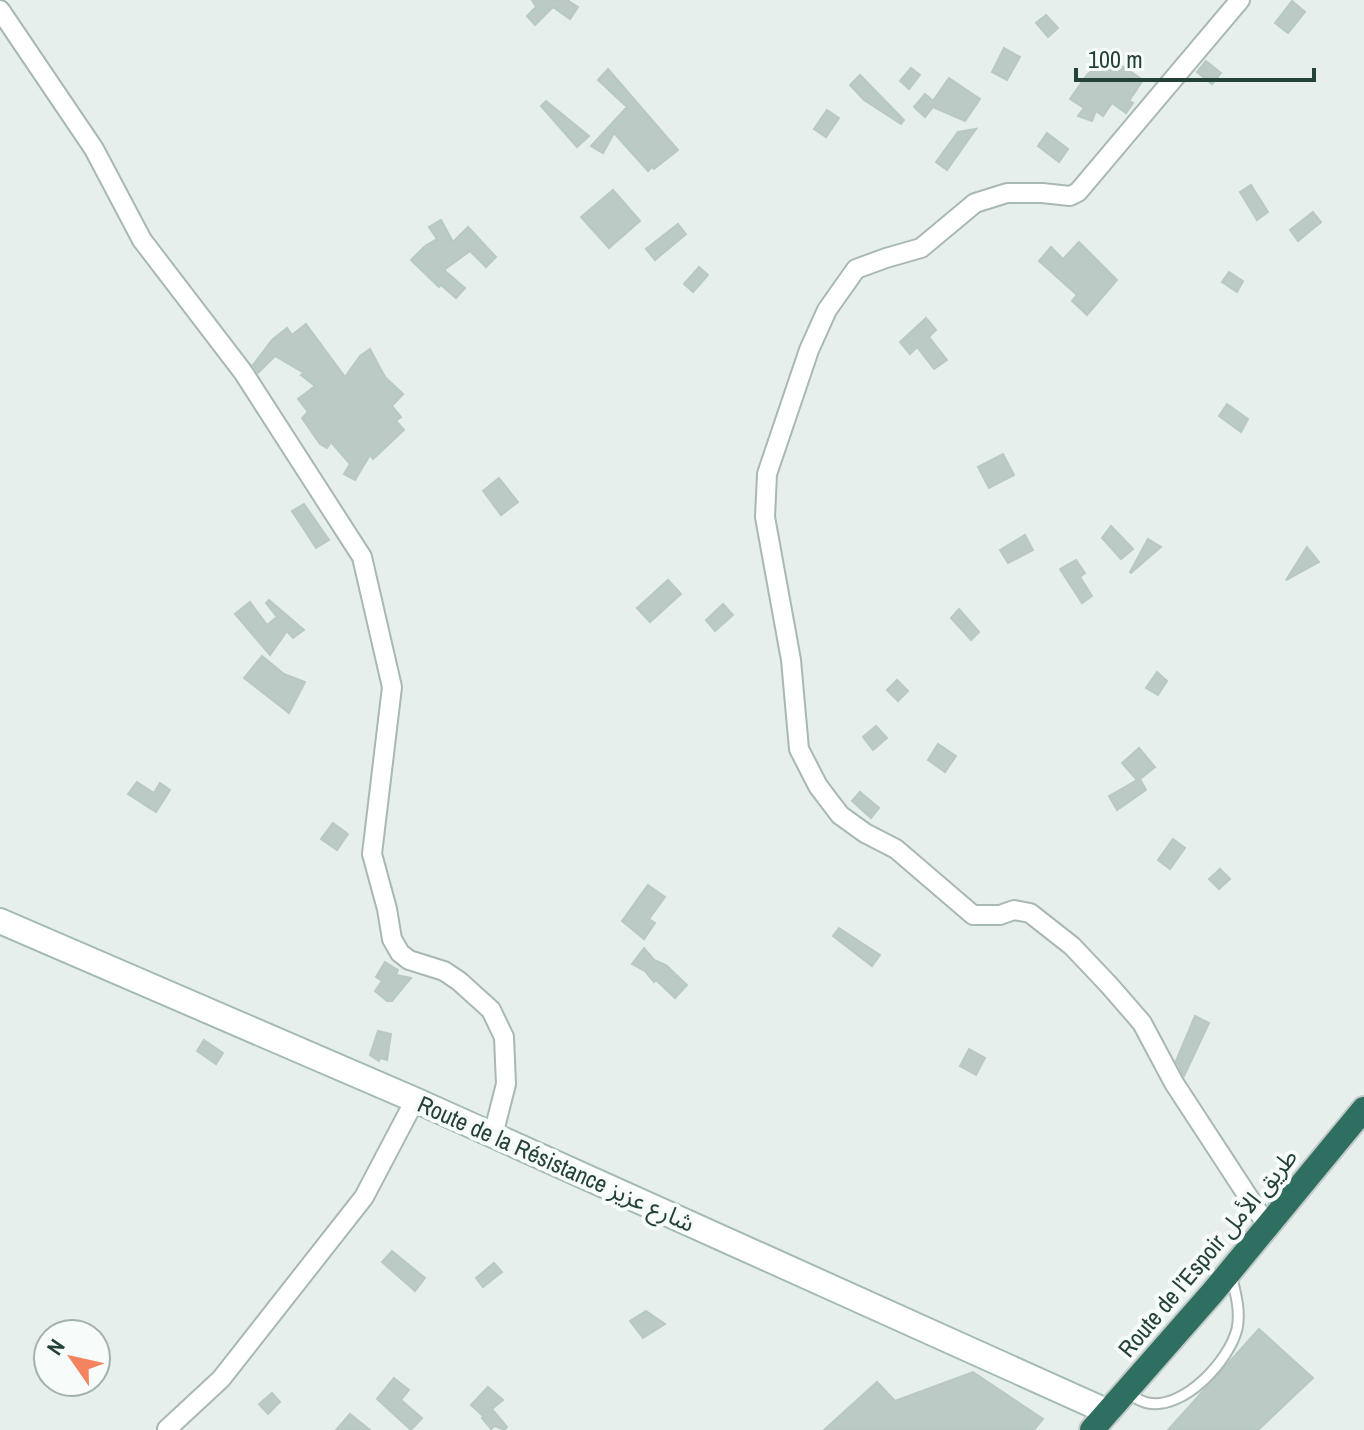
<svg xmlns="http://www.w3.org/2000/svg" width="1364" height="1430" viewBox="0 0 1364 1430" font-family="'Archivo Narrow','Noto Sans Arabic',sans-serif">
	<style>
		.building { fill: #bbcac4; stroke: #b8c9c2; stroke-width: 2 }
		.lines { fill: none; stroke-linecap: round; stroke-linejoin: round }
		.lane-casing { stroke: #a8b8b2; stroke-width: 13 }
		.street-casing { stroke: #a8b8b2; stroke-width: 22 }
		.secondary-casing { stroke: #a4bbb3; stroke-width: 28 }
		.highway-casing { stroke: #c2cac8; stroke-width: 28 }
		.lane { stroke: #fff; stroke-width: 9 }
		.street { stroke: #fff; stroke-width: 18 }
		.secondary { stroke: #fff; stroke-width: 24 }
		.highway { stroke: #2f6f62; stroke-width: 24 }
		.labels { text-anchor: middle; stroke-width: 8; stroke-linejoin: round; paint-order: stroke }
		.street-label { font-size: 24px; fill: #24423a; stroke: #f7fbf9 }
	</style>
	<rect width="100%" height="100%" fill="#e6efeb"/>
	<!-- building -->
	<g class="building">
		<polygon points="532,0 567,0 578,7 570,19 553,7 535,25 527,16 536,7"/>
		<polygon points="1292,1 1305,12 1288,33 1275,23"/>
		<polygon points="1046,15 1058,28 1048,37 1036,23"/>
		<polygon points="1004,48 1020,57 1007,80 992,72"/>
		<polygon points="1110,58 1143,80 1129,101 1133,103 1126,113 1112,103 1103,116 1096,111 1092,121 1078,116 1084,108 1070,99 1087,75 1100,63 1102,65"/>
		<polygon points="1206,61 1221,73 1212,84 1197,72"/>
		<polygon points="911,68 920,75 909,89 900,81"/>
		<polygon points="608,69 678,150 654,169 652,167 648,171 614,133 603,153 591,146 627,107 598,80"/>
		<polygon points="860,75 904,120 901,124 864,100 850,85"/>
		<polygon points="949,78 980,99 965,121 933,107 925,117 914,107 925,94 933,101"/>
		<polygon points="546,101 589,136 577,147 541,106"/>
		<polygon points="827,110 839,118 826,137 814,129"/>
		<polygon points="976,129 947,170 936,162 958,132"/>
		<polygon points="1047,133 1068,149 1059,162 1038,146"/>
		<polygon points="1251,185 1268,212 1257,220 1240,192"/>
		<polygon points="613,190 640,221 609,248 581,217"/>
		<polygon points="1313,212 1321,222 1298,241 1290,230"/>
		<polygon points="441,220 453,242 468,227 496,257 486,267 470,251 444,270 465,288 456,298 441,285 439,287 411,260 425,246 437,239 429,227"/>
		<polygon points="678,224 686,234 655,260 646,249"/>
		<polygon points="1079,242 1117,280 1087,315 1072,301 1077,295 1039,261 1051,247 1063,259"/>
		<polygon points="699,267 708,275 693,292 684,284"/>
		<polygon points="1229,272 1243,281 1237,292 1222,282"/>
		<polygon points="926,318 936,330 929,337 947,360 934,369 917,347 910,354 900,342"/>
		<polygon points="306,324 345,377 360,356 370,349 385,377 403,394 392,406 401,417 396,421 404,430 373,459 370,455 355,480 344,474 350,464 331,442 327,448 320,444 302,418 308,412 298,399 315,386 301,375 304,373 275,356 258,373 253,365 272,340 287,328 292,335"/>
		<polygon points="1227,404 1248,419 1241,432 1219,416"/>
		<polygon points="1003,454 1014,475 989,488 978,467"/>
		<polygon points="499,478 518,502 501,515 483,491"/>
		<polygon points="304,504 329,540 316,548 292,511"/>
		<polygon points="1111,526 1133,549 1121,559 1102,538"/>
		<polygon points="1025,535 1033,550 1008,563 1000,550"/>
		<polygon points="1148,539 1161,547 1131,573 1130,572"/>
		<polygon points="1307,547 1319,562 1286,580"/>
		<polygon points="1076,560 1085,573 1080,577 1092,596 1082,603 1060,569"/>
		<polygon points="668,580 681,594 650,622 637,608"/>
		<polygon points="269,600 304,630 293,638 287,631 270,655 235,614 250,602 267,625 277,617 266,603"/>
		<polygon points="723,604 733,615 715,631 706,620"/>
		<polygon points="959,609 979,632 971,640 951,618"/>
		<polygon points="262,656 284,674 305,682 289,713 244,678"/>
		<polygon points="1157,672 1167,681 1158,695 1146,688"/>
		<polygon points="897,680 908,691 898,701 887,690"/>
		<polygon points="876,726 887,738 873,750 863,737"/>
		<polygon points="938,744 956,756 945,772 928,760"/>
		<polygon points="1139,748 1155,767 1140,779 1146,790 1117,810 1109,796 1137,780 1122,763"/>
		<polygon points="137,782 154,793 160,783 170,790 156,812 128,794"/>
		<polygon points="860,792 879,808 871,818 852,801"/>
		<polygon points="333,823 348,834 337,850 321,839"/>
		<polygon points="1173,839 1185,848 1170,869 1158,860"/>
		<polygon points="1220,869 1230,879 1219,889 1209,879"/>
		<polygon points="648,885 665,897 649,919 655,923 644,939 622,921"/>
		<polygon points="839,928 880,955 872,966 833,936"/>
		<polygon points="644,948 654,960 666,965 687,985 675,998 656,980 654,982 645,971 632,964"/>
		<polygon points="385,962 398,970 396,975 411,978 392,1001 387,1001 375,991 382,981 376,977"/>
		<polygon points="1195,1016 1209,1023 1184,1076 1176,1061"/>
		<polygon points="378,1031 391,1034 387,1060 380,1058 379,1061 370,1055"/>
		<polygon points="204,1040 223,1053 216,1064 197,1051"/>
		<polygon points="969,1049 985,1058 976,1075 960,1066"/>
		<polygon points="392,1251 425,1278 415,1291 382,1262"/>
		<polygon points="494,1263 502,1272 483,1287 476,1278"/>
		<polygon points="646,1311 665,1324 643,1338 630,1321"/>
		<polygon points="1259,1329 1313,1378 1258,1430 1168,1430"/>
		<polygon points="973,1372 1043,1419 1034,1430 824,1430 877,1382 895,1401"/>
		<polygon points="394,1378 409,1390 401,1400 422,1418 411,1430 377,1399"/>
		<polygon points="488,1387 503,1400 492,1409 507,1427 504,1430 495,1426 491,1429 482,1418 484,1417 471,1405"/>
		<polygon points="272,1393 280,1402 268,1414 259,1404"/>
		<polygon points="350,1414 370,1430 336,1430"/>
	</g>
	<g class="lines">
		<!-- lane casing -->
		<g class="lane-casing">
			<path id="lane" d="M1126,1393C1133,1396 1141,1402 1148,1403C1184,1410 1229,1361 1237,1329C1241,1310 1235,1292 1231,1274"/>
		</g>
		<!-- street casing -->
		<g class="street-casing">
			<g id="street">
				<polyline points="1240,0 1078,192 1070,196 1042,193 1007,193 975,203 921,248 886,258 856,269 827,310 809,350 767,474 765,517 791,660 799,749 818,786 840,815 865,833 896,849 973,915 1000,915 1014,910 1030,913 1072,946 1109,985 1142,1023 1174,1083 1268,1227"/>
				<polyline points="0,10 94,149 142,240 243,372 362,557 392,687 372,854 387,909 392,939 400,953 409,960 444,971 459,981 491,1010 504,1037 506,1084 493,1135"/>
				<polyline points="169,1430 167,1429 221,1379 364,1197 415,1100"/>
			</g>
		</g>
		<!-- secondary casing -->
		<g class="secondary-casing">
			<polyline id="secondary" points="0,921 415,1100 1108,1412"/>
		</g>
		<!-- highway casing -->
		<g class="highway-casing">
			<polyline id="highway" points="1092,1430 1213,1292 1364,1109"/>
		</g>
		<!-- lane -->
		<use href="#lane" class="lane"/>
		<!-- street -->
		<use href="#street" class="street"/>
		<!-- secondary -->
		<use href="#secondary" class="secondary"/>
		<!-- highway -->
		<use href="#highway" class="highway"/>
	</g>
	<g class="labels">
		<!-- street labels -->
		<g class="street-label">
			<text transform="translate(556 1164) rotate(24)" y="8">Route de la Résistance شارع عزيز</text>
			<text transform="translate(1208 1253) rotate(-50)" y="8">Route de l’Espoir طريق الأمل</text>
		</g>
	</g>
	<!-- north arrow -->
	<g transform="translate(72 1358) rotate(304)"><circle r="38" fill="#f7fbf9" stroke="#a3b1ad" stroke-width="2"/>
	<path d="M0-6L14 30L0 20L-14 30Z" fill="#f4845f"/>
	<text y="-12" font-size="22" font-weight="bold" text-anchor="middle" fill="#24423a">N</text>
	</g>
	<!-- scale -->
	<path d="M1076 68v12h238v-12" fill="none" stroke="#24423a" stroke-width="4"/>
	<text x="1088" y="68" font-size="24" fill="#24423a" stroke="#f7fbf9" stroke-width="6" paint-order="stroke">100 m</text>
</svg>
